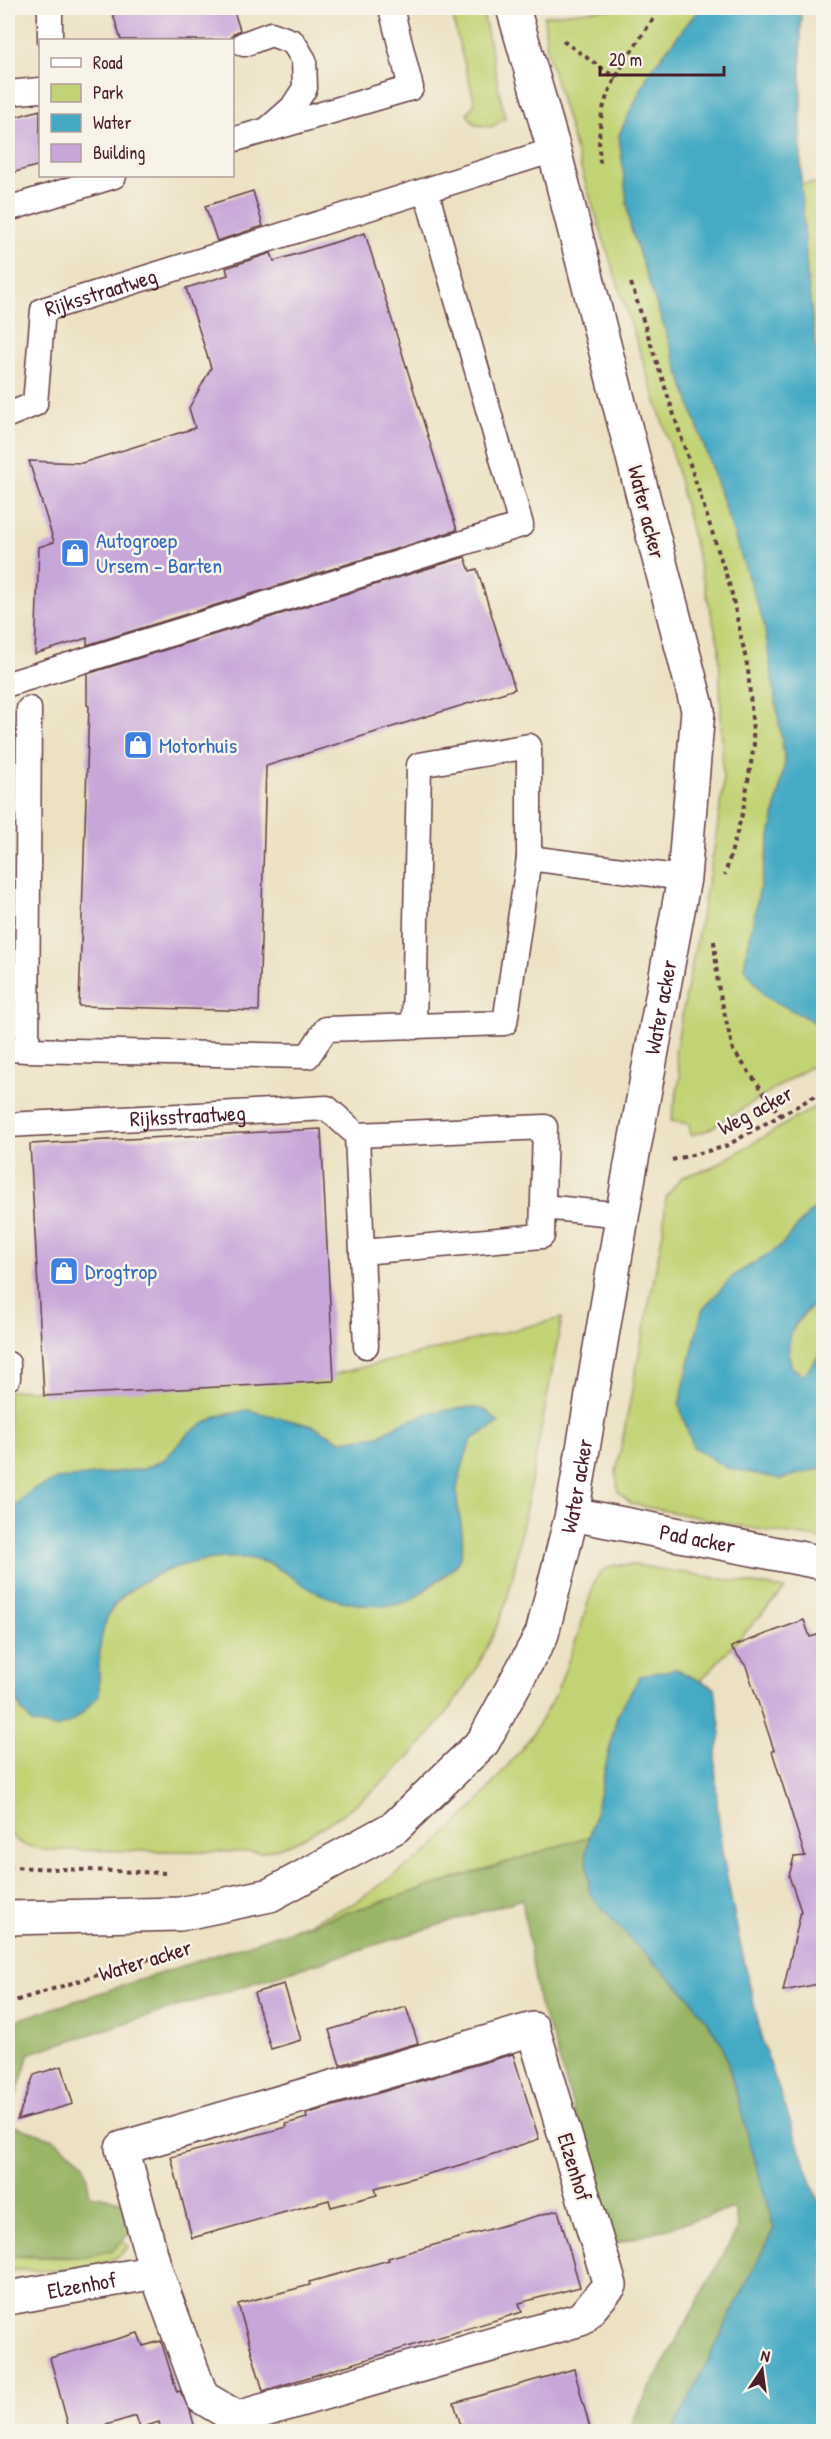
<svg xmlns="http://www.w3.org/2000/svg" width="831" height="2439" viewBox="0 0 831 2439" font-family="'Patrick Hand',sans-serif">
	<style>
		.green { fill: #c2d375; stroke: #867950; stroke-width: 1.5 }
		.forest { fill: #99b566; stroke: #726a48; stroke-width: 1.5 }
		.water { fill: #44aac4; stroke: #476478; stroke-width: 1.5 }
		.building { fill: #c7a6d9 }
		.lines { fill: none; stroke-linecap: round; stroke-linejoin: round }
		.lane-casing { stroke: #623c42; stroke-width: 27 }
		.street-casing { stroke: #623c42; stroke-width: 36 }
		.path { stroke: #623c42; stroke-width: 4; stroke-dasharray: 4.5 4.5; stroke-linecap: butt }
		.lane { stroke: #fff; stroke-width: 24 }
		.street { stroke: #fff; stroke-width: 33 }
		.labels { text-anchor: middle; stroke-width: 5; stroke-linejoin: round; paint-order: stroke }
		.street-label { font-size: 22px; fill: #4a1f2b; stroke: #f7f3e8 }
		.shop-label { font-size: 22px; fill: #366cbe; stroke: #f7f3e8; text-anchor: start }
	</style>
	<rect width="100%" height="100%" fill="#f7f3e8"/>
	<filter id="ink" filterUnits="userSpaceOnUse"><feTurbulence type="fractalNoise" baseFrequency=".0167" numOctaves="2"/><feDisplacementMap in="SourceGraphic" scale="12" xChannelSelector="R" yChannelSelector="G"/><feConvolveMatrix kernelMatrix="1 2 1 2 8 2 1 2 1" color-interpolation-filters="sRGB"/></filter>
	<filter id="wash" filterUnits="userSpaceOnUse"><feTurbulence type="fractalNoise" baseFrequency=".008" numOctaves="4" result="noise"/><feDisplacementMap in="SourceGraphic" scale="24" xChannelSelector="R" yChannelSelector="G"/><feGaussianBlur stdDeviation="1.35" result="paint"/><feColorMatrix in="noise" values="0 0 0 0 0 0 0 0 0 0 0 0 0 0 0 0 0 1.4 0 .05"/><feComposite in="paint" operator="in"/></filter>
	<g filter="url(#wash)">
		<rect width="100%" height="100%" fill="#ece1c2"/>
		<!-- green -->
		<g class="green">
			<polygon points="452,8 482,8 505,118 492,127 475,125 467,114 475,103 456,32"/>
			<polygon points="616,8 700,8 650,71 619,135 630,226 764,624 785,762 744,967 818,1024 823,1023 824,1063 808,1068 708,1130 691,1135 689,1124 671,1121 680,1077 675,1052 714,850 723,787 719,646 672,451 586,185 547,51 544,16"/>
			<polygon points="823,183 823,418 807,274 801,184"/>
			<polygon points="823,1102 823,1205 809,1213 780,1247 733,1276 780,1479 823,1468 823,1539 750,1528 632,1504 618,1492 616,1473 663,1232 666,1197 682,1177 711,1168"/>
			<path d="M823,1293V1343L819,1355L804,1375L792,1368C780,1330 801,1320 823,1293Z"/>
			<path d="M562,1318C549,1384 537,1452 524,1519C518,1545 515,1573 507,1599C474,1700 392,1792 297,1841C287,1846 274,1849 263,1852L44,1850C28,1846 15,1845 8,1829V1667L9,1680L80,1715L99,1695C99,1668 96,1632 112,1609C140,1570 218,1548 263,1562C269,1563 275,1567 280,1570L423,1592C433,1583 448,1576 455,1566C472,1543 455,1513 457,1489C459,1472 466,1456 471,1440L404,1422L379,1436L341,1441L313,1426L247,1410L216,1417L190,1432L165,1459L144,1469L111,1472L8,1513V1391L332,1375Z"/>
			<polygon points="614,1565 635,1565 785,1589 700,1681 675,1669 617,1716 590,1836 289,1931 355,1903 430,1850 472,1809 530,1738 556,1694 581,1626 595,1580 602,1571"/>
			<path d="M122,2241L129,2246C105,2277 43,2270 8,2270V2256C39,2256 99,2265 122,2241Z"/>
		</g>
		<!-- forest -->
		<g class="forest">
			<polygon points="590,1836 586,1853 633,1942 688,1995 722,2043 774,2228 673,2431 630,2431 635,2416 738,2228 734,2208 614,2244 552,2036 539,2005 522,1899 30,2053 8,2120 8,2023 289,1931"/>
			<polygon points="8,2124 54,2139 84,2163 90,2195 127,2202 132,2231 113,2250 83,2257 8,2256"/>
		</g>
		<!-- water -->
		<g class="water">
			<polygon points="700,8 801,8 801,184 807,274 824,418 824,1023 818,1024 766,997 744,967 785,762 764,624 630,226 619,135 650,71"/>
			<path d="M823,1205V1293C801,1319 780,1330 792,1368L804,1375L819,1356L823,1343V1468L780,1479L727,1468L693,1447L679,1405L702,1310L733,1276L780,1247L809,1213Z"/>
			<path d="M470,1407L486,1410L499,1423L471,1440C466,1455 460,1471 457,1488C454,1512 473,1546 454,1567C449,1572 442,1576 436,1581C428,1587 420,1595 411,1600C387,1612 342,1603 318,1593C299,1585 283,1567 263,1561C220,1549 135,1570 111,1610C97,1634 99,1668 99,1695L80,1715L68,1724L56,1728L32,1723L20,1708L9,1680L8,1667V1513L33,1489L59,1479L144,1469L165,1459L190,1432L216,1417L248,1410L313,1426L341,1441L379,1436L404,1422L433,1412Z"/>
			<polygon points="675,1669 715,1688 721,1734 715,1761 717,1803 722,1852 738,1934 763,2044 823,2215 823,2431 673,2431 774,2228 722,2043 688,1995 633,1942 590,1894 586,1853 617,1716 640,1676"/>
		</g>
		<g id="blocks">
			<!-- building -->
			<g class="building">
				<polygon points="111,8 233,8 240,30 233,34 230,40 121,40"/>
				<polygon points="40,110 40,165 8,174 8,119"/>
				<polygon points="253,191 263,226 217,241 205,206"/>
				<polygon points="365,233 457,530 87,645 87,638 35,654 39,547 54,542 29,461 82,463 195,428 189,408 211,368 186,288 228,275 226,268 271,253 274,261"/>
				<polygon points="465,557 470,571 477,569 515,689 266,766 259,1011 79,1006 89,706 87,705 87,674"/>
				<polygon points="321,1129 334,1381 44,1396 30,1144"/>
				<polygon points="804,1620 810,1637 824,1633 824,1983 783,1991 801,1911 789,1876 794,1857 805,1856 772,1751 774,1750 746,1666 731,1647"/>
				<polygon points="284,1984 301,2040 271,2049 254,1993"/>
				<polygon points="406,2007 418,2043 340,2065 329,2030"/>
				<polygon points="513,2054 539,2139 457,2166 375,2188 377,2195 331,2207 329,2200 192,2238 171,2157 287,2127 286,2124 307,2118 306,2114"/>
				<polygon points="62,2066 73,2104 17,2120 34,2075"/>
				<polygon points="558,2210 580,2287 519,2303 522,2312 263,2391 238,2304 310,2285 309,2282 389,2260 388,2258"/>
				<polygon points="138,2333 143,2346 161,2341 177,2392 180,2391 190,2410 196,2432 161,2432 159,2422 140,2428 136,2416 83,2432 70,2432 50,2358"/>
				<polygon points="574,2369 591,2432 463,2432 454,2403"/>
			</g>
		</g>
	</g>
	<g filter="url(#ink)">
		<use href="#blocks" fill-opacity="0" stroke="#623c42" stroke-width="1.5"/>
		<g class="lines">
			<!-- lane casing -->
			<g class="lane-casing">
				<g id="lane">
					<polyline points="50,40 50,8"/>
					<polyline points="8,93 40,90"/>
					<polyline points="267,130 411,88 391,8"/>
					<polyline points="232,140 267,130 292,108 305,88 304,60 293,42 271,34 244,44"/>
					<polyline points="8,209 114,176"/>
					<path id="s1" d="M8,415L35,404L43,310L554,150"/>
					<polyline points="8,684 521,525 426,191"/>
					<polyline points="414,1027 419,765 529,746 529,858"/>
					<polyline points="8,1049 27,1050 29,709"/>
					<polyline points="27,1050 308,1056 326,1029 505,1023 529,858 684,878"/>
					<path id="s2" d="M8,1125L327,1108L357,1135L366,1346"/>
					<polyline points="357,1135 545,1127 542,1236 362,1252"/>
					<polyline points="543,1207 623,1215"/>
					<polyline points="8,1364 8,1378"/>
				</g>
			</g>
			<!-- street casing -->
			<g class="street-casing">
				<g id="street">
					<path id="s3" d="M572,1514L824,1563"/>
					<path id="s4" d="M8,1918L180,1914L270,1895L395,1827L483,1742L542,1634L572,1514L630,1170L684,878L698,710L554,150L513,8"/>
					<polygon points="533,2029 610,2285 581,2319 237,2418 202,2397 156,2272 122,2148"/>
					<path id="s5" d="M8,2298L156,2272"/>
				</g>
			</g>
			<!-- path -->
			<g class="path">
				<polyline points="563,41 616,78"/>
				<path d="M600,163C598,143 599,119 606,99C618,67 642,37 660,8"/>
				<polyline points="631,283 731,590 748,669 754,745 743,811 725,875"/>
				<polyline points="714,941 718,985 733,1050 780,1115"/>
				<polyline points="672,1160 724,1147 824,1091"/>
				<polyline points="8,1867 165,1873"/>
				<polyline points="8,2003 162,1955"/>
				<polyline points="12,2432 10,2423 13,2334"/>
			</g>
			<!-- lane -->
			<use href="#lane" class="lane"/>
			<!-- street -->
			<use href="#street" class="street"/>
		</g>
	</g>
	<!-- icons -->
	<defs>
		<g id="shop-square" transform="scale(1.5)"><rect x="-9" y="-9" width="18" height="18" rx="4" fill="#3f7fe0" stroke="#f7f3e8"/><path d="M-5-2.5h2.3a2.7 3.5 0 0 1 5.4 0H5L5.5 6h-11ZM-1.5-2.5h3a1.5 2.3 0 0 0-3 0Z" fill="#fff"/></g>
	</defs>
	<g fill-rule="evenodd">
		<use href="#shop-square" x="75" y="553"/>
		<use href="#shop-square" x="138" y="745"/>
		<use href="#shop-square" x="64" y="1271"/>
	</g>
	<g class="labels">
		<!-- street labels -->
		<g class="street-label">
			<text dy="8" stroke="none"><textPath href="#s1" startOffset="184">Rijksstraatweg</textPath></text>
			<text transform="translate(647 512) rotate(76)" y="8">Water acker</text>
			<text dy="8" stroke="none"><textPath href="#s4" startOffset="1290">Water acker</textPath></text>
			<text transform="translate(755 1110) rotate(-28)" y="8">Weg acker</text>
			<text dy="8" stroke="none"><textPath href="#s2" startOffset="180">Rijksstraatweg</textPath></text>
			<text dy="8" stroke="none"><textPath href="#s4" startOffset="804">Water acker</textPath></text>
			<text dy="8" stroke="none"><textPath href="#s3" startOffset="128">Pad acker</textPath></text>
			<text transform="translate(145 1960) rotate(-17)" y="8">Water acker</text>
			<text transform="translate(575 2167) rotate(73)" y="8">Elzenhof</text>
			<text dy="8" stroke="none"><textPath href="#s5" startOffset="75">Elzenhof</textPath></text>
		</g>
		<!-- shop labels -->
		<g class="shop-label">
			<text x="96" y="548">Autogroep<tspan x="96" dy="25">Ursem - Barten</tspan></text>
			<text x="159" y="753">Motorhuis</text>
			<text x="85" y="1279">Drogtrop</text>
		</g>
	</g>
	<!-- margin -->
	<rect width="831" height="2439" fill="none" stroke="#f7f3e8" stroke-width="30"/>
	<!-- legend -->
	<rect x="39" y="39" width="195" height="138" fill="#f7f3e8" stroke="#b29e9c" stroke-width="1.5"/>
	<rect x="51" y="58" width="30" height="9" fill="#ffffff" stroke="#b29e9c" stroke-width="1.5"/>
	<text x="93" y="69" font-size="18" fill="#4a1f2b">Road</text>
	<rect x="51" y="84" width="30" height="18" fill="#c2d375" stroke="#b29e9c" stroke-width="1.5"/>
	<text x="93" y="99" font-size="18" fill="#4a1f2b">Park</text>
	<rect x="51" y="114" width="30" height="18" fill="#44aac4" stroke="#b29e9c" stroke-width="1.5"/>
	<text x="93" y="129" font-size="18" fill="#4a1f2b">Water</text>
	<rect x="51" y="144" width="30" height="18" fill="#c7a6d9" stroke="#b29e9c" stroke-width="1.5"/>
	<text x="93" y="159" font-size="18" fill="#4a1f2b">Building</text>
	<!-- north arrow -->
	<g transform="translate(762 2370) rotate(13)" stroke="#f7f3e8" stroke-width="4.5" paint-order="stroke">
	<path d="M0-4.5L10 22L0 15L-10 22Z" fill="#4a1f2b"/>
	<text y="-9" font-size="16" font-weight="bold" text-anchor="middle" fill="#4a1f2b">N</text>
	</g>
	<!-- scale -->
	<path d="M600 66v9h124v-9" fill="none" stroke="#4a1f2b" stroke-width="3"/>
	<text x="609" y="66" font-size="18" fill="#4a1f2b" stroke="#f7f3e8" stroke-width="4.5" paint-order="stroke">20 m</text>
</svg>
